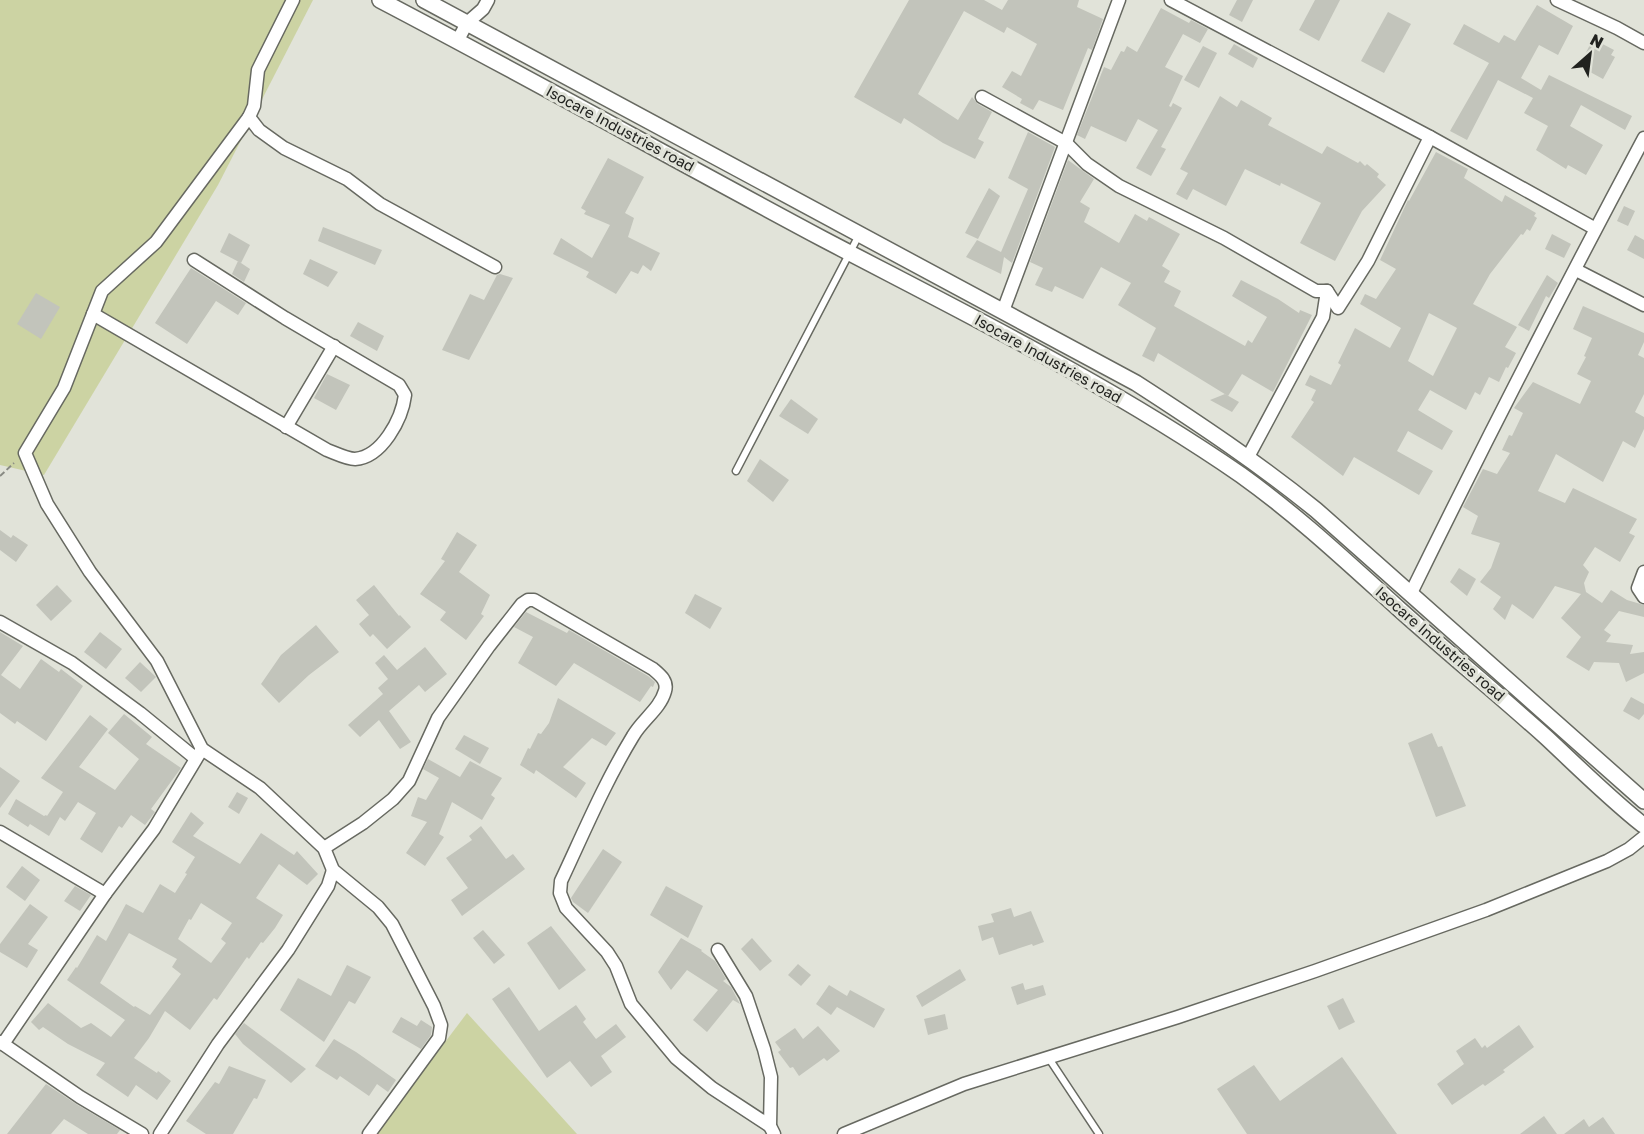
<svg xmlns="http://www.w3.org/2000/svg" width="1644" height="1134" viewBox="0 0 1644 1134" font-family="'Golos Text',sans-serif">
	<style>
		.green { fill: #ccd3a3 }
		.building { fill: #c2c4bb; fill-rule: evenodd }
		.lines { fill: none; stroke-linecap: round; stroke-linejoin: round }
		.service-casing { stroke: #676961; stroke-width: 9 }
		.minor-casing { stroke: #676961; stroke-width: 15 }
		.tertiary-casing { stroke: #676961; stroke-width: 18 }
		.path { stroke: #888a83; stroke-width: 2; stroke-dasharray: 6 3; stroke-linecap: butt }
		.service { stroke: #fff; stroke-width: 6 }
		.minor { stroke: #fff; stroke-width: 12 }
		.tertiary { stroke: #fff; stroke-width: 15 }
		.labels { text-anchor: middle; stroke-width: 6; stroke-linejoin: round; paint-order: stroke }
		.street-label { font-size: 15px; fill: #21221f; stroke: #e1e3d9 }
	</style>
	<rect width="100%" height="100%" fill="#e1e3d9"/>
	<!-- green -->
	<g class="green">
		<polygon points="0,0 313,0 218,185 44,475 0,465"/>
		<polygon points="467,1013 577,1134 376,1134"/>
	</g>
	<!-- building -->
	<g class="building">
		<polygon points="909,0 984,0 1002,10 1008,0 1079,0 1077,7 1103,19 1092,50 1088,48 1063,110 1039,100 1033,110 1020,103 1022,99 1002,87 1012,71 1021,76 1037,44 1007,27 1004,33 964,11 918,94 958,120 972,97 978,104 992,112 978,139 984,142 975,159 943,143 904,118 901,124 854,97"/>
		<polygon points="1237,0 1253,0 1242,22 1229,15"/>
		<polygon points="1315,0 1340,0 1319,41 1299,30"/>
		<polygon points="1537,5 1573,26 1558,55 1539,45 1521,78 1541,90 1549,75 1632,116 1625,130 1581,105 1570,126 1603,145 1586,175 1568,165 1566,169 1536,150 1548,126 1524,113 1533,98 1498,80 1467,140 1450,131 1489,63 1453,44 1464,24 1499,43 1504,35 1515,41"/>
		<polygon points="1161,8 1189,23 1191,20 1208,29 1200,43 1183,34 1165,67 1183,76 1169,106 1171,107 1173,103 1182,108 1161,147 1166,149 1151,176 1136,168 1158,130 1138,119 1126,142 1091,126 1085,139 1077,135 1104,67 1111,70 1121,51 1124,52 1127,46 1137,52"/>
		<polygon points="1388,12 1411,24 1384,73 1361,61"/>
		<polygon points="1593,39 1614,50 1611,55 1615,57 1603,79 1579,66"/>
		<polygon points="1234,44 1258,58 1253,68 1228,54"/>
		<polygon points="1203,46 1217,53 1199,88 1184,80"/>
		<polygon points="1220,96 1237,107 1241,100 1272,118 1268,125 1322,154 1327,146 1358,163 1360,161 1365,166 1367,164 1379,174 1377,177 1386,185 1362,211 1335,261 1300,243 1321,203 1281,183 1280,186 1245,169 1226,206 1193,189 1187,200 1176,194 1188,173 1180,169"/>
		<polygon points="1028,132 1055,147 1015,255 1012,263 1004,257 1001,274 966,257 977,240 1001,252 1028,189 1008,178"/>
		<path d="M1436,152L1468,169L1464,178L1502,202L1505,195L1536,213L1534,216L1537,218L1530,231L1527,229L1523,235L1521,234L1490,274L1473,304L1517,327L1505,347L1516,353L1508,368L1506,367L1499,382L1489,377L1480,395L1475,392L1466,410L1430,390L1418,410L1453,431L1442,450L1408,431L1397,451L1433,471L1419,495L1354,457L1343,476L1291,437L1314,402L1311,400L1316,390L1305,385L1310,375L1331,385L1341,365L1338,363L1355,328L1390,348L1401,328L1360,304L1365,294L1376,299L1396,269L1380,260L1408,200L1409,201ZM1429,313L1457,328L1433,376L1408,361Z"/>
		<polygon points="608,158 644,177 625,213 634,218 628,237 660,253 651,271 643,265 638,274 631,271 616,294 586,277 589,272 553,254 561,238 592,258 610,225 584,214 586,211 581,208"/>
		<polygon points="1068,160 1094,179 1080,202 1090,208 1084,222 1119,243 1135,214 1147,221 1149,217 1180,234 1162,266 1170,271 1164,282 1181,291 1174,306 1245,346 1248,340 1252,343 1267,317 1232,296 1241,280 1278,299 1299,313 1300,310 1312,315 1273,392 1242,374 1228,396 1158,353 1154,362 1142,356 1156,328 1118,305 1131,283 1101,267 1083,299 1055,286 1052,292 1035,285 1043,268 1030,262"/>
		<polygon points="989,188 1000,196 978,239 965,233"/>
		<polygon points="1624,206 1635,211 1628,226 1617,221"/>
		<polygon points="323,227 382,250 375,265 318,241"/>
		<polygon points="229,233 250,245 241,263 220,252"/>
		<polygon points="1552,234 1571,244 1564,258 1545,249"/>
		<polygon points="1635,235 1644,240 1644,259 1627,250"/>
		<polygon points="310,259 338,272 328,287 303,274"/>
		<polygon points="238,261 250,269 244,282 232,274"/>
		<polygon points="191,268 246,303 238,315 216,301 187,344 155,323"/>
		<polygon points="500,274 513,278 469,360 442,350 470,294 484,300 497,275"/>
		<polygon points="1547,275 1558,283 1549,298 1546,296 1529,331 1518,325"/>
		<polygon points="36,293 60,307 41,339 17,324"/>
		<polygon points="1583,306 1644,333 1644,342 1638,355 1644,358 1644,394 1635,412 1644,417 1644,429 1635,448 1623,441 1603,482 1556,454 1538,491 1565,503 1573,488 1637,519 1629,533 1635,536 1620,562 1595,547 1583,565 1589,572 1584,583 1586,592 1602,603 1611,590 1627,600 1644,605 1644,617 1619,611 1604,630 1611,635 1606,642 1633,645 1630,654 1644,652 1644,673 1626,682 1619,663 1594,662 1589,671 1566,657 1581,637 1561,618 1581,594 1555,586 1533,619 1512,604 1505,620 1493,609 1501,597 1480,582 1491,568 1500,543 1471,534 1478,516 1463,507 1483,469 1497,474 1510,453 1502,450 1509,435 1512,436 1523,413 1514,408 1533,382 1580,404 1591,381 1577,374 1586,357 1584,356 1592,338 1573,329"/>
		<polygon points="358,322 384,336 377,351 350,336"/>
		<polygon points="327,374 350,385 336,410 314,398"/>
		<polygon points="1225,394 1239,402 1232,412 1210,400"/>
		<polygon points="791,399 818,419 808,434 779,416"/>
		<polygon points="760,459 789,480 773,502 747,481"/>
		<polygon points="0,530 11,538 13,535 28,545 16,562 0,550"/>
		<polygon points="457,532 477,545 459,572 490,595 481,614 484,616 466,640 440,620 446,612 420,594 445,561 441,559"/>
		<polygon points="1459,568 1476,579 1467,596 1450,582"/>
		<polygon points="57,585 72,601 51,621 36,605"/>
		<polygon points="374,585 399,616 400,615 411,627 387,649 373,634 370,637 359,624 369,615 356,600"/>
		<polygon points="695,594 722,608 710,629 685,613"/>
		<polygon points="526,612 567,633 569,630 648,676 655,682 653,687 651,686 640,702 574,663 556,686 518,663 533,637 514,627"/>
		<polygon points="316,625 339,652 309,675 279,703 261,684 281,655"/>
		<polygon points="0,632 23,646 1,675 20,689 41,659 59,672 61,669 83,686 46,741 17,721 15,724 0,713"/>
		<polygon points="100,632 122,649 106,669 84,652"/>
		<polygon points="425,647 447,674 425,692 419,685 389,711 411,742 400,749 379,720 360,737 348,725 383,694 378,688 388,679 375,663 384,655 397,670"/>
		<polygon points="140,662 156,677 141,692 125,678"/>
		<polygon points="1631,697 1644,704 1644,714 1639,720 1623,711"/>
		<polygon points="558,698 616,733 606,746 592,738 563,767 586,783 576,798 536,770 534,774 520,765 528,748 530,749 538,733 541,734 549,723"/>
		<polygon points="124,714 152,737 146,744 181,768 151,809 155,812 145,825 131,815 122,828 119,826 102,853 80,839 96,813 78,802 65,821 60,817 49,836 30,824 28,827 8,814 16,799 44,816 46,815 47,816 63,792 41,778 90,715 108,729 79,767 115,790 139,759 108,733"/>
		<polygon points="1432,733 1438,747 1442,746 1466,806 1436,817 1408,743"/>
		<polygon points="464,735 489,748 480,764 455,749"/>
		<polygon points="428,759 460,777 470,761 502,778 491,795 495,798 482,820 452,802 439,834 444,837 425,866 406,853 427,822 411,816 418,797 426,800 439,778 423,769"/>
		<polygon points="0,767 20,781 0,808"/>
		<polygon points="237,792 248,798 239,814 228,807"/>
		<path d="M191,812L204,823L193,836L240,864L261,833L294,855L297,851L318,874L307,885L279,864L256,898L283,915L275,928L263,943L261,942L249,959L247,957L217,1000L214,998L190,1030L165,1011L149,1038L134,1058L157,1073L158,1071L171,1081L157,1100L136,1085L128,1097L96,1075L105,1063L68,1044L43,1027L39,1030L31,1022L48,1003L81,1028L91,1023L111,1037L125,1020L67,980L76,967L77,968L97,935L106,941L126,904L143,913L160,884L175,893L187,874L185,873L195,857L172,842ZM201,903L232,923L221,939L226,943L211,963L178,939L189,919L191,920ZM129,933L177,959L172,967L181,974L150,1015L135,1006L134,1007L100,983Z"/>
		<polygon points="481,826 506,859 513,854 525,869 462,916 451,900 468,888 446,858 472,840 469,836"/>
		<polygon points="603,849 622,862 588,913 573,902 571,898"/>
		<polygon points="22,866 40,880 25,901 6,887"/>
		<polygon points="75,886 91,895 80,911 64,901"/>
		<polygon points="666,886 703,906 688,938 650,915"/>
		<polygon points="30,904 48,917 28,944 38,950 27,968 0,952 0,944"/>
		<polygon points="1011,908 1014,917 1031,911 1044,942 1033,946 1032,944 999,955 993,937 982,941 978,926 994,922 991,914"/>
		<polygon points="551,926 586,970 559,990 527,943"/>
		<polygon points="483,930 505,955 494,964 473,938"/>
		<polygon points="681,938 702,950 701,951 715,961 726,979 723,981 731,987 740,1004 733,1000 707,1032 693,1020 718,990 687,970 671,990 658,972"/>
		<polygon points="752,938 772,961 760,971 741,949"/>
		<polygon points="798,964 811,975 801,986 788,975"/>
		<polygon points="347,965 371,977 355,1004 349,1001 324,1042 280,1010 298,978 331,996"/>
		<polygon points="960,969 966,980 922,1007 916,996"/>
		<polygon points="1023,983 1025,990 1043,985 1046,995 1017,1005 1011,987"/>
		<polygon points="829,985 847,996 850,990 885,1009 874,1028 837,1007 831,1015 816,1004"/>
		<polygon points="509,987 539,1031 576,1005 586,1019 583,1022 596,1039 616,1024 626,1037 601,1056 612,1072 591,1087 570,1061 547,1078 492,999"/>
		<polygon points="1343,998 1355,1022 1339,1030 1327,1006"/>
		<polygon points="945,1014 948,1029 928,1035 924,1019"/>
		<polygon points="401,1017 417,1026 421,1020 432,1027 431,1035 421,1049 392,1032"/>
		<polygon points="244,1023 306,1069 291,1083 243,1044 235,1034"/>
		<polygon points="1519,1025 1534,1047 1503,1070 1505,1072 1485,1086 1483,1084 1452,1105 1437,1084 1464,1064 1456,1051 1475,1038 1482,1048 1485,1045 1487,1048"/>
		<polygon points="818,1026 840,1051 827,1061 824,1058 799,1076 793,1067 790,1068 778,1052 781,1050 775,1042 795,1028 803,1039"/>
		<polygon points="334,1039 356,1052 396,1080 388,1092 377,1084 369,1096 340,1076 337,1080 315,1066"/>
		<polygon points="1342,1057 1397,1134 1247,1134 1217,1089 1254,1065 1280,1101"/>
		<polygon points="229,1066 266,1080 257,1099 254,1098 233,1134 206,1134 186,1121 215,1082 219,1084"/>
		<polygon points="46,1084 76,1104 120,1130 117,1134 88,1134 64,1119 51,1134 7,1134"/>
		<polygon points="1544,1116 1557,1134 1520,1134"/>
		<polygon points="1603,1117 1615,1134 1564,1134 1584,1119 1589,1127"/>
	</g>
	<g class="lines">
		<!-- service casing -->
		<g class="service-casing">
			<g id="service">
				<polyline points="736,471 859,235"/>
				<polyline points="1048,1057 1099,1134"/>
			</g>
		</g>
		<!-- minor casing -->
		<g class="minor-casing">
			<g id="minor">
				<polyline points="293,0 258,70 254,106 249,117 259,130 284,148 347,179 380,204 495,267"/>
				<polyline points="1171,0 1430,137 1594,228"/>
				<polyline points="1557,0 1617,28 1644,43"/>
				<polyline points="458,40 467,23 483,9 488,0"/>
				<polyline points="982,97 1066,143 1087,164 1119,186 1224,238 1316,291 1327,291 1338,308 1368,261 1430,137"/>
				<polyline points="249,117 156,242 102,291 64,388 25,453 47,504 90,572 157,661 202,749 260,788 324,848 333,870 378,907 392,924 434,1006 441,1025 439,1038 369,1134"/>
				<polyline points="1576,270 1644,305"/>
				<polyline points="1003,311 1119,0"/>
				<path d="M93,314L327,450C335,453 347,459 355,459C382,457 402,419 405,395L399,385L285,318L194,260"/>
				<polyline points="286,427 334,346"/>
				<polyline points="1248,457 1323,317 1327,291"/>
				<polyline points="1644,572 1638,588 1644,597"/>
				<path d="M1411,593C1486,440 1564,288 1644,138"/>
				<polyline points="0,622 72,663 140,713 195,758"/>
				<polyline points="0,832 105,894"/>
				<path d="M324,848L363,823L393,799L409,781L438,718L489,646L522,604L528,600H534L653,669C660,675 668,681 665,691C660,709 642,720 633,736C605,782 584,832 561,881L560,893L566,908L607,952L616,966L631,1004L676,1058L712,1088L770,1126"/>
				<polyline points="718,950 746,996 764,1049 771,1077 770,1126 774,1134"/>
				<polyline points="0,1042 80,1097 142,1134"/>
				<polyline points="3,1044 105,894 154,829 202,749"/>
				<polyline points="160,1134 218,1044 288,950 328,886 333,870"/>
				<polyline points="844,1134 964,1084 1178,1017 1315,971 1486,910 1607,861 1629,849 1644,837"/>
			</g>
		</g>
		<!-- tertiary casing -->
		<g class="tertiary-casing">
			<g id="tertiary">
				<path d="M380,0C529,78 675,160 823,239C964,313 1109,384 1241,475C1297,515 1347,562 1398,608C1447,652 1498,694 1547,738C1579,768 1609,798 1643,825"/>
				<path d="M424,0L1136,383C1198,423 1258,463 1316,510L1644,801"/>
			</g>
		</g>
		<!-- path -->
		<polyline class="path" points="0,476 14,463"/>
		<!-- service -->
		<use href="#service" class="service"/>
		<!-- minor -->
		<use href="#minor" class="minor"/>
		<!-- tertiary -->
		<use href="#tertiary" class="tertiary"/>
	</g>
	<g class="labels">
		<!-- street labels -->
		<g class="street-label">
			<text transform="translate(620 129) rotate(28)" y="5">Isocare Industries road</text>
			<text transform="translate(1048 359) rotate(29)" y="5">Isocare Industries road</text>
			<text transform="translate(1440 644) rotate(41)" y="5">Isocare Industries road</text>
		</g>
	</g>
	<!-- north arrow -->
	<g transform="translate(1590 54) rotate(28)" stroke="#e1e3d9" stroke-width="4.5" paint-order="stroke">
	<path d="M0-4.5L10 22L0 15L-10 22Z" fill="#21221f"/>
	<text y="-9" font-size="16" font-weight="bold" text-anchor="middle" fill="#21221f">N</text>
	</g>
</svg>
